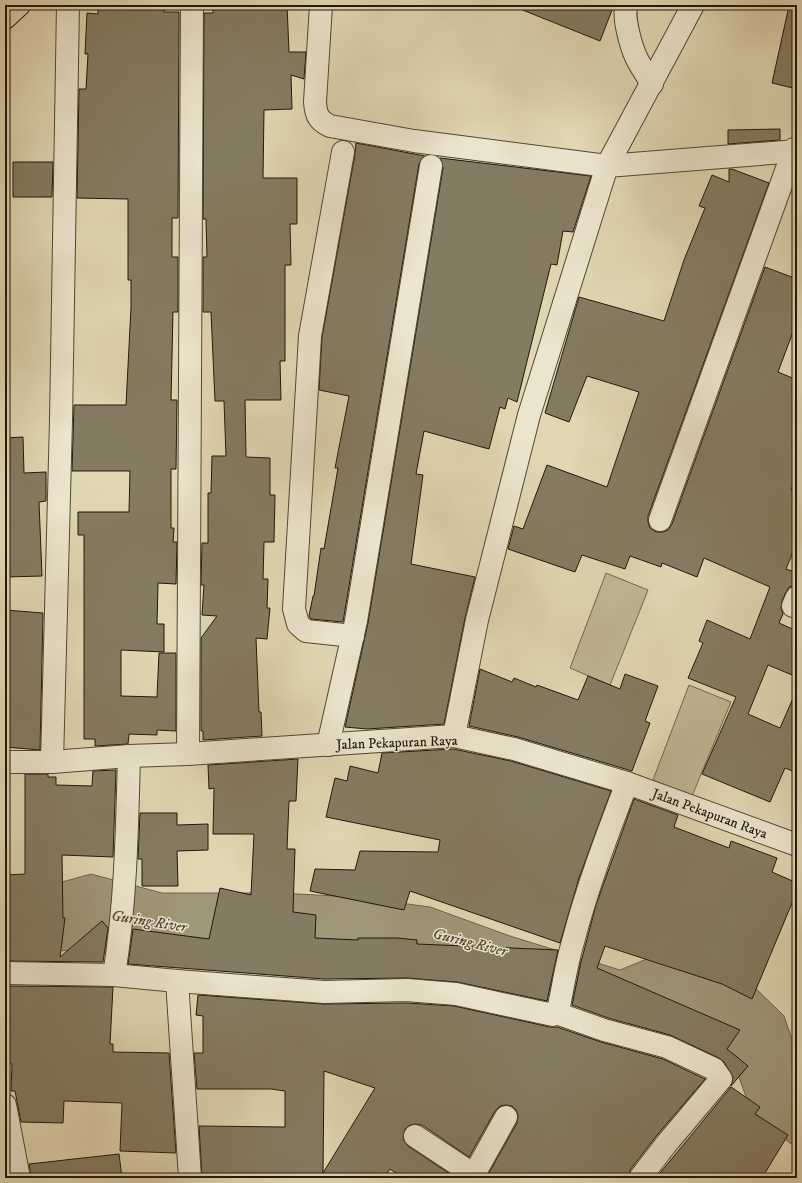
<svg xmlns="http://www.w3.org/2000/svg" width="802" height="1183" viewBox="0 0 802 1183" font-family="'IM FELL DW Pica',serif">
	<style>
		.green { fill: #c0b696; stroke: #706650 }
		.water { fill: #a0967a; stroke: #6d634e }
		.building { fill: #857b62; stroke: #21170b; fill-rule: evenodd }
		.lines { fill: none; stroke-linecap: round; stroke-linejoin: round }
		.minor-casing { stroke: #514735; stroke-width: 24 }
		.tertiary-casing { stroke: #514735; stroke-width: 24 }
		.primary-casing { stroke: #21170b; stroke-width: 24 }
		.minor { stroke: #ece5ce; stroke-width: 22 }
		.tertiary { stroke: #ece5ce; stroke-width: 22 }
		.primary { stroke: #e1d7b3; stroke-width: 22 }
		.labels { text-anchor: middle; stroke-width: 3; stroke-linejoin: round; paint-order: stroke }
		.street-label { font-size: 14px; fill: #21170b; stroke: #ece5ce }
		.water-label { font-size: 15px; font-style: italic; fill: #544a37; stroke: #ece5ce }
	</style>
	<rect width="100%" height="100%" fill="#e1d7b3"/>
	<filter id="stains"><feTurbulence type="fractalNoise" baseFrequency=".005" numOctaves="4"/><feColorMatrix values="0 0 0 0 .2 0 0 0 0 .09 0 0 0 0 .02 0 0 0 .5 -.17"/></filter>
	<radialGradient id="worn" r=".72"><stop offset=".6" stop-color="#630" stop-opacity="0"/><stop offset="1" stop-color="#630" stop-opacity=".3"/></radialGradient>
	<!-- green -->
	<g class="green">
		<polygon points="606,573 648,590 610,685 570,668"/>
		<polygon points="689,685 731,702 692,796 653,780"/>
	</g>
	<!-- water -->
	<polygon class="water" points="91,874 162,893 279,893 355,897 430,907 510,936 620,970 676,947 747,980 784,1016 797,1054 797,1148 753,1116 732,1058 586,1003 405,964 274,969 71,950 5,955 22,893"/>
	<!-- building -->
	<g class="building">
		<polygon points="98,5 164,5 164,12 179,12 178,218 172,218 172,257 178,257 178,312 173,312 171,400 177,400 176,469 171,469 171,528 174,528 173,542 177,542 176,584 158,583 157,624 164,624 164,652 121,650 121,696 157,697 159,653 176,653 176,731 157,730 157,735 129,734 128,744 95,746 95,739 84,739 84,535 78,535 78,512 129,512 130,471 72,471 74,405 126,405 131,308 131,280 128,280 128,199 77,198 79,89 86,89 88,54 85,54 87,13 98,14"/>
		<polygon points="213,5 287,5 289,52 306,52 304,79 291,75 292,109 264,110 263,178 297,178 297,224 290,224 291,265 285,265 285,361 280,361 281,400 245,400 246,457 270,458 270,495 275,495 274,542 264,542 263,579 268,579 267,608 270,608 267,639 256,638 259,712 261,712 262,736 203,740 203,731 201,731 201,638 217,616 202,615 204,585 201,585 202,543 208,543 208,493 211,493 212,456 226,456 224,401 215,401 211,312 203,312 203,257 207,257 206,219 203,219 204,13 213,13"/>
		<polygon points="510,5 614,5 600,41"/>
		<polygon points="789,6 797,7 797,89 772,83"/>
		<polygon points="780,129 780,140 728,144 728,130"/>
		<polygon points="356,143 425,156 419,164 343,622 311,619 309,616 313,596 314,596 321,548 324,549 338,468 335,468 349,396 319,390 322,337 355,154"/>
		<polygon points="440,158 591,176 573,232 563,231 557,265 551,264 517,402 508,398 505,409 500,407 489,449 424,431 416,474 423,475 411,564 475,577 465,618 444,724 367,729 345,727 368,623 443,168"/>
		<polygon points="13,162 53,162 52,197 13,197"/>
		<polygon points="729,169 732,169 769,183 648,516 648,522 650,528 656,532 663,532 668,530 672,524 765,267 797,279 797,321 778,372 797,380 797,474 791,490 797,493 797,542 786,569 797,573 797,580 795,585 789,587 786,592 782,601 781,608 783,614 779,623 797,631 797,677 768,665 748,714 780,728 797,689 797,773 785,768 770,802 702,774 736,697 688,678 703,643 699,641 707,620 750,639 770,587 704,558 697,577 662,563 661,567 630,556 625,569 582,555 575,572 508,549 514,526 523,529 547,465 607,487 639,392 587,376 569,422 545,413 579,297 664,321 684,260 705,208 699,206 712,175 729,182"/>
		<polygon points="23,437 24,473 46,472 46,501 39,502 42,576 5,577 5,438"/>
		<polygon points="5,610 43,613 40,750 5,747"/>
		<polygon points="480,669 512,682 514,678 536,687 537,685 578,700 588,676 620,689 625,674 658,686 645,721 650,723 632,771 518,737 469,726"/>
		<polygon points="453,749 511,761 611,791 579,878 560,943 410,891 404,910 310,891 315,869 355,870 360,851 438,852 440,840 326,817 335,778 347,781 350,766 378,773 382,753"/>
		<polygon points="298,759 296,801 289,801 287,849 295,849 293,912 316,915 315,938 358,940 358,938 397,938 417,940 417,944 558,950 547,1001 457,982 407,978 324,979 128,964 133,929 209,939 220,888 251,895 254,834 213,834 214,788 209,789 208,765"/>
		<polygon points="116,770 113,857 62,855 63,918 65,918 60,957 102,921 108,928 103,962 5,961 5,875 25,874 25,774 48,774 48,777 56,777 56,785 92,786 93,771"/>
		<polygon points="634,799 678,815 674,827 729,848 731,841 777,858 772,872 797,883 797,891 752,999 722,984 605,946 597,968 740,1030 727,1049 748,1066 731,1086 733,1077 724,1062 719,1058 670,1035 608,1018 572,1005 581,962 596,905"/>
		<polygon points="140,813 177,813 177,825 208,824 208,850 177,851 178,886 142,886 142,859 138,859"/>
		<polygon points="5,986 113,987 110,1044 113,1044 113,1052 169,1053 176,1153 120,1151 122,1103 64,1101 63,1123 21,1122 15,1091 11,1091 12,1064 5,1063"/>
		<path d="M198,995L323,1004L407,1003L454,1006L550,1027H557L601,1042L663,1059L705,1079L657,1135L630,1170L628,1178H486L517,1123L518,1116L516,1110L512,1106L506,1105L500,1106L495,1111L469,1157L422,1125L415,1124L410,1125L405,1129L403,1136L404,1141L408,1146L456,1178H404L390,1169L384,1178H202L199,1126L285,1127V1091L271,1089H197L194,1053H203V1016L196,1015ZM324,1071L375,1088L323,1173Z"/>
		<polygon points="731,1087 760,1107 755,1114 788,1135 762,1178 656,1178"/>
		<polygon points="119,1154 122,1178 31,1178 29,1164"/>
	</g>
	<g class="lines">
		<!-- minor casing -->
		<g class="minor-casing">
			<g id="minor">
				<path d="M321,5L315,102C316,115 318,120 330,126L414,141L607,166L797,151"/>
				<path d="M627,5C622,15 631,46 636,57C640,66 647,75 652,84"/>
				<polyline points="343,152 310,336 294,609 298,624 306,631 353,636"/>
				<polyline points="660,520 794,149"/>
				<polyline points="793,606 797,597"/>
				<polyline points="454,736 477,620 529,415 607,166 693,5"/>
				<polyline points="328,745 356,621 431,166"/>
				<polyline points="188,754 192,5"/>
				<polyline points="52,762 61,420 68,5"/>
				<path d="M5,973L114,975L177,981L324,992L407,990L456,994L553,1015L558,1011C563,988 566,965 573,942C587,888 607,835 627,783"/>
				<path d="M114,975C126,902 127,829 129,756"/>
				<polyline points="177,981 190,1178"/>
				<polyline points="556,1013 604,1030 667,1047 714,1069 721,1079 667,1143 640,1178"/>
				<polyline points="5,1105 19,1178"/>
				<polyline points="415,1136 474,1175"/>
				<polyline points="472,1178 506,1117"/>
			</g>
		</g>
		<!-- tertiary casing -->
		<g class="tertiary-casing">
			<polyline id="tertiary" points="5,762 52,762 129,756 188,754 454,736 514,749 627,783 797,845"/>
		</g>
		<!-- primary casing -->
		<g class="primary-casing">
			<polyline id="primary" points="5,18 19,5"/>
		</g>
		<!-- minor -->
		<use href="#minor" class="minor"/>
		<!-- tertiary -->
		<use href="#tertiary" class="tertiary"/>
		<!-- primary -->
		<use href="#primary" class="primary"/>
	</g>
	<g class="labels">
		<!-- street labels -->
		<g class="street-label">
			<text transform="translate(397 742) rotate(-2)" y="5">Jalan Pekapuran Raya</text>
			<text transform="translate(710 813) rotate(20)" y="5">Jalan Pekapuran Raya</text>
		</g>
		<!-- water labels -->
		<g class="water-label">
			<text transform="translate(149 921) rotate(9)" y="5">Guring River</text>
			<text transform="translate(470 942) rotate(14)" y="5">Guring River</text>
		</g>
	</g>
	<!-- margin -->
	<rect width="802" height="1183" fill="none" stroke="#e1d7b3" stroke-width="20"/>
	<rect x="6" y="6" width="790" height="1171" fill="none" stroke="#21170b" stroke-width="2"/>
	<rect x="10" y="10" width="782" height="1163" fill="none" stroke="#21170b"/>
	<rect width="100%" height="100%" filter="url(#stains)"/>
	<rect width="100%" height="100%" fill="url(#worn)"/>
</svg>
